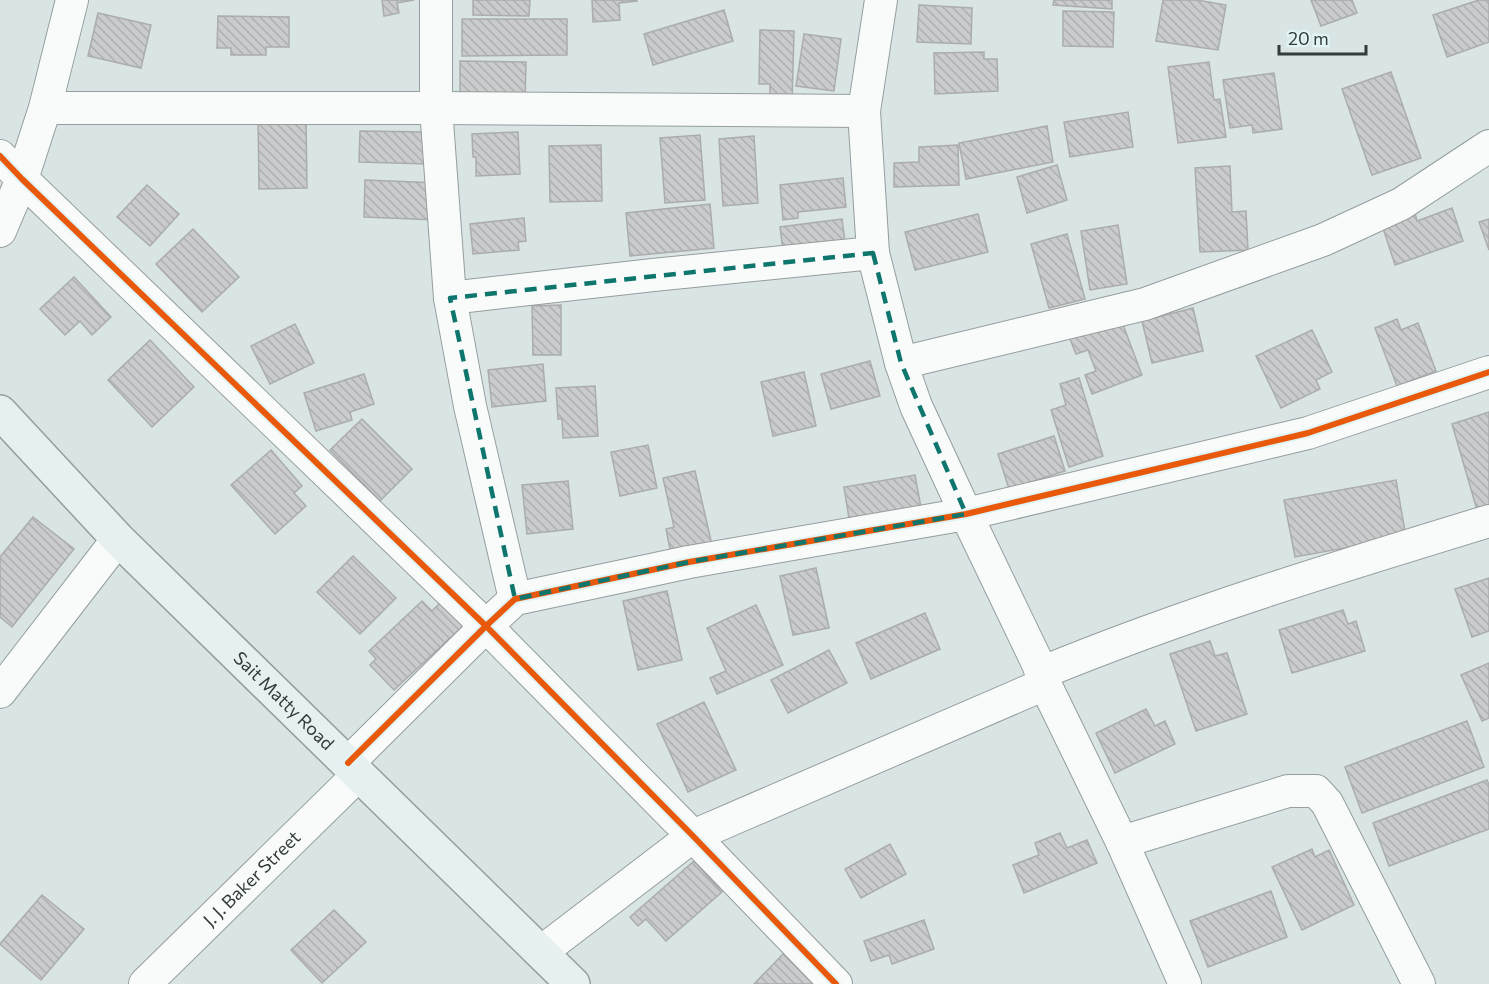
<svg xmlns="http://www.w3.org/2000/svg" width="1489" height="984" viewBox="0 0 1489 984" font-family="Commissioner,sans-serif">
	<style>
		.building { fill: url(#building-back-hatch); stroke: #abacad; stroke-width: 1.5 }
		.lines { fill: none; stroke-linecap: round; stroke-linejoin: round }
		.street-casing { stroke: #959d9d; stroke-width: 34 }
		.secondary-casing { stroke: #959d9d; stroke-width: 36 }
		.street { stroke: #f9fbfb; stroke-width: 32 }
		.secondary { stroke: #e7f0f0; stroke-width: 33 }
		.cycleway-casing { stroke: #e2f5f6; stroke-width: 10 }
		.cycleway { stroke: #e8590c; stroke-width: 6 }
		.marked { fill: none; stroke: #0f766e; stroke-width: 4.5; stroke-dasharray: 12 8; stroke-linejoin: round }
		.labels { text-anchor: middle; stroke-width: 4.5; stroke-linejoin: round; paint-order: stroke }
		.street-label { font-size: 18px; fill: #333b3b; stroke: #e2f5f6 }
	</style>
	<defs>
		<pattern id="building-back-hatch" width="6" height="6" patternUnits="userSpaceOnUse" patternTransform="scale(1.5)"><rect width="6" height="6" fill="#cacbcc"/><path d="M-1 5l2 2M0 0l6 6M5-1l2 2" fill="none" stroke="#aeafb0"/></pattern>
	</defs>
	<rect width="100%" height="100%" fill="#d9e4e4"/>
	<!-- building -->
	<g class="building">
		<polygon points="382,0 414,0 397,3 399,13 384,16"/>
		<polygon points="473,0 530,0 529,16 473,15"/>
		<polygon points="592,0 637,0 637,1 619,3 620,20 593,22"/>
		<polygon points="1054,0 1112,0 1112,9 1053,5"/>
		<polygon points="1163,0 1197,0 1226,5 1218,50 1156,41"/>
		<polygon points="1311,0 1352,0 1357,13 1321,26"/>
		<polygon points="1479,0 1489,0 1489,42 1447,57 1433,15"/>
		<polygon points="919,5 972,8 971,44 917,42"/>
		<polygon points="724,10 733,41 653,65 644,34"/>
		<polygon points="1063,11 1114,12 1113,47 1063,46"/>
		<polygon points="98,13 151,25 141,68 88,56"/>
		<polygon points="218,16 289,17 289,47 266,47 266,55 231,55 231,48 217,48"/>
		<polygon points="462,19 567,19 567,55 462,56"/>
		<polygon points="760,30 794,31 792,104 770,103 770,84 759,84"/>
		<polygon points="804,34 841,39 834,91 796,86"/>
		<polygon points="984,52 984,59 997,59 998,91 935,94 934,53"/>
		<polygon points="460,61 526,62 525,105 460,105"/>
		<polygon points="1209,62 1214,100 1220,99 1226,137 1178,143 1168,67"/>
		<polygon points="1391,72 1421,158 1372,175 1342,89"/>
		<polygon points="1274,73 1282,129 1253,133 1252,125 1230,128 1223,80"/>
		<polygon points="1128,112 1133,147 1070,157 1064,122"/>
		<polygon points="258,117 306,117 307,188 259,189"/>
		<polygon points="1047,126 1053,162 966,179 959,143"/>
		<polygon points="360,131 428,132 427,164 359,162"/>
		<polygon points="518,132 520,174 476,176 476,157 473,157 472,134"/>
		<polygon points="700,135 705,200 665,203 660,138"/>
		<polygon points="754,136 758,203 723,206 719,139"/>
		<polygon points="601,145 602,201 550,202 549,146"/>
		<polygon points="958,145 959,185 894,187 894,163 919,162 919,147"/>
		<polygon points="1057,165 1067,200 1027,213 1017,177"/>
		<polygon points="1230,166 1232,212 1246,211 1248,250 1200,252 1195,168"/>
		<polygon points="843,178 846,207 798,212 798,218 783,220 780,185"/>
		<polygon points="365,180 439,183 437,220 364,217"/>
		<polygon points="147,185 179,214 150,246 117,217"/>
		<polygon points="710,204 714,248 630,256 626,213"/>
		<polygon points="1452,208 1463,241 1395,265 1382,225 1415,213 1417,221"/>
		<polygon points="978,214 988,252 915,270 905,232"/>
		<polygon points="524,218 526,241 518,242 519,250 473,254 470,224"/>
		<polygon points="842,219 846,250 784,259 780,227"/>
		<polygon points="1489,219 1489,250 1479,222"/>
		<polygon points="1118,225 1127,284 1090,290 1081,231"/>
		<polygon points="193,229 239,277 202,312 156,264"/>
		<polygon points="1067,234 1085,299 1049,308 1031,244"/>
		<polygon points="74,277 111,317 92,335 80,321 65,335 40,309"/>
		<polygon points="561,305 561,355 533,355 532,306"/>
		<polygon points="1193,308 1203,351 1152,363 1142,321"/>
		<polygon points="1119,314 1142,375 1092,394 1085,375 1096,371 1088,350 1076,354 1068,334"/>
		<polygon points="1397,319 1401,330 1418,323 1436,371 1397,386 1375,328"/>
		<polygon points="295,324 314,363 270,384 251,346"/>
		<polygon points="1312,330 1332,372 1316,380 1320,389 1281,408 1256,356"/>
		<polygon points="150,340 194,387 152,427 108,380"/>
		<polygon points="870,361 880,396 831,409 821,374"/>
		<polygon points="543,364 546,401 492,407 488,370"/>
		<polygon points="804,372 816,426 773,436 761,382"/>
		<polygon points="364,374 374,404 350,412 352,420 316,431 304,393"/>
		<polygon points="1079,378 1103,456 1069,467 1051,410 1066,405 1060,384"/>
		<polygon points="595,386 598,436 563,438 562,419 558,419 556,388"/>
		<polygon points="1489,412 1489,506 1477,510 1452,424"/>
		<polygon points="362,419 412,469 380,501 330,450"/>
		<polygon points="1054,436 1065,471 1009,489 998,454"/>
		<polygon points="648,445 657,488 620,496 611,452"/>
		<polygon points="271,450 302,486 294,493 306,506 275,534 231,485"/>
		<polygon points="695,471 712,545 671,554 666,529 674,527 663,478"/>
		<polygon points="915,475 922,513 850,525 844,487"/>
		<polygon points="1396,480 1406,537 1295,557 1284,500"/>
		<polygon points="568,481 573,529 527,534 522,485"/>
		<polygon points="33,517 74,549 12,627 0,617 0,557"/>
		<polygon points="353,556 396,598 360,634 317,592"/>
		<polygon points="816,568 829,628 793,635 780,576"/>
		<polygon points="1489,578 1489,631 1472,637 1455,589"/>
		<polygon points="667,591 682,660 638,670 623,601"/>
		<polygon points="422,601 432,611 441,602 463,626 394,690 370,665 376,659 369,651"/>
		<polygon points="756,605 783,665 717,694 710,678 726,671 707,628"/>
		<polygon points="1343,610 1348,624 1356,621 1365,651 1292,673 1279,630"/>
		<polygon points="925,613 940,649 871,679 856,643"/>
		<polygon points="1210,641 1215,656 1227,653 1247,714 1196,731 1170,654"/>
		<polygon points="829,650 847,683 788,713 771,680"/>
		<polygon points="1489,663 1489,718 1482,721 1461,675"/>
		<polygon points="704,702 736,770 688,792 657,724"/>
		<polygon points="1146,709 1155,726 1165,721 1175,744 1115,773 1096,733"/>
		<polygon points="1467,721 1484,767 1362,813 1345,767"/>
		<polygon points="1487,780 1489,785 1489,829 1389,866 1373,823"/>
		<polygon points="1060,833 1067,848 1087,840 1097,863 1024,893 1013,865 1039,855 1035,843"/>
		<polygon points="890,844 906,874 861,898 845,869"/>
		<polygon points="1312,849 1315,857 1329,850 1354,905 1302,930 1272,867"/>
		<polygon points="694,861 722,892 666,941 646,919 638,926 630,917"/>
		<polygon points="1271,891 1287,937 1208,967 1190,921"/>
		<polygon points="42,895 84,929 41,980 0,944"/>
		<polygon points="334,910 366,942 322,983 291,950"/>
		<polygon points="924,920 934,949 892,964 889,955 871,961 864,941"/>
		<polygon points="785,952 817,984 754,984"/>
	</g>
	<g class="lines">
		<!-- street casing -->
		<g class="street-casing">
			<g id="street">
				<polyline points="436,0 436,108 450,298 470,406 515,599"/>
				<polyline points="881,0 864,111 873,253 901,363 916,406 966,514 1038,664 1045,684 1122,842 1185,984"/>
				<polyline points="45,108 436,108 864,111"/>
				<polyline points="0,156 22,179 486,626 693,836 836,984"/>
				<polyline points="0,231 22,179 45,108 72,0"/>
				<polyline points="450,298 653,275 873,253"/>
				<polyline points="901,363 1145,304 1323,240 1401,204 1489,146"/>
				<path d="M1041,673C1187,613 1338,567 1489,521"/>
				<polyline points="0,692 118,539"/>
				<polyline points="348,763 486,626 515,599 689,562 966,514 1308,433 1489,372"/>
				<polyline points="1122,842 1288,791 1316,791 1327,803 1419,984"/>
				<polyline points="541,952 693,836 1045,684"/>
				<path id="s1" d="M145,984L359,774"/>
			</g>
		</g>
		<!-- secondary casing -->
		<g class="secondary-casing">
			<g id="secondary">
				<path id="s2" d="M0,412L118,539L573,984"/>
			</g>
		</g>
		<!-- street -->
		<use href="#street" class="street"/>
		<!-- secondary -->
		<use href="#secondary" class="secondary"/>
		<!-- cycleway casing -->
		<g class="cycleway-casing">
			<g id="cycleway">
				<polyline points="0,156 22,179 486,626 693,836 836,984"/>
				<polyline points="348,763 486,626 515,599 689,562 966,514 1308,433 1489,372"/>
			</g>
		</g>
		<!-- cycleway -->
		<use href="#cycleway" class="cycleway"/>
	</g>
	<!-- marked area -->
	<path class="marked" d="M873,253L901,363L966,514L689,562L515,599L450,298Z"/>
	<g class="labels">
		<!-- street labels -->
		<g class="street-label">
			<text dy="6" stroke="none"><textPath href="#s2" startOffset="405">Sait Matty Road</textPath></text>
			<text dy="6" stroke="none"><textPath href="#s1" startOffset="150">J. J. Baker Street</textPath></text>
		</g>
	</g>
	<!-- scale -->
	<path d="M1279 45v9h87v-9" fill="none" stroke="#333b3b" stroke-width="3"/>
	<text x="1288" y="45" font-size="18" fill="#333b3b" stroke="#e2f5f6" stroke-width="4.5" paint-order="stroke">20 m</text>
</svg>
